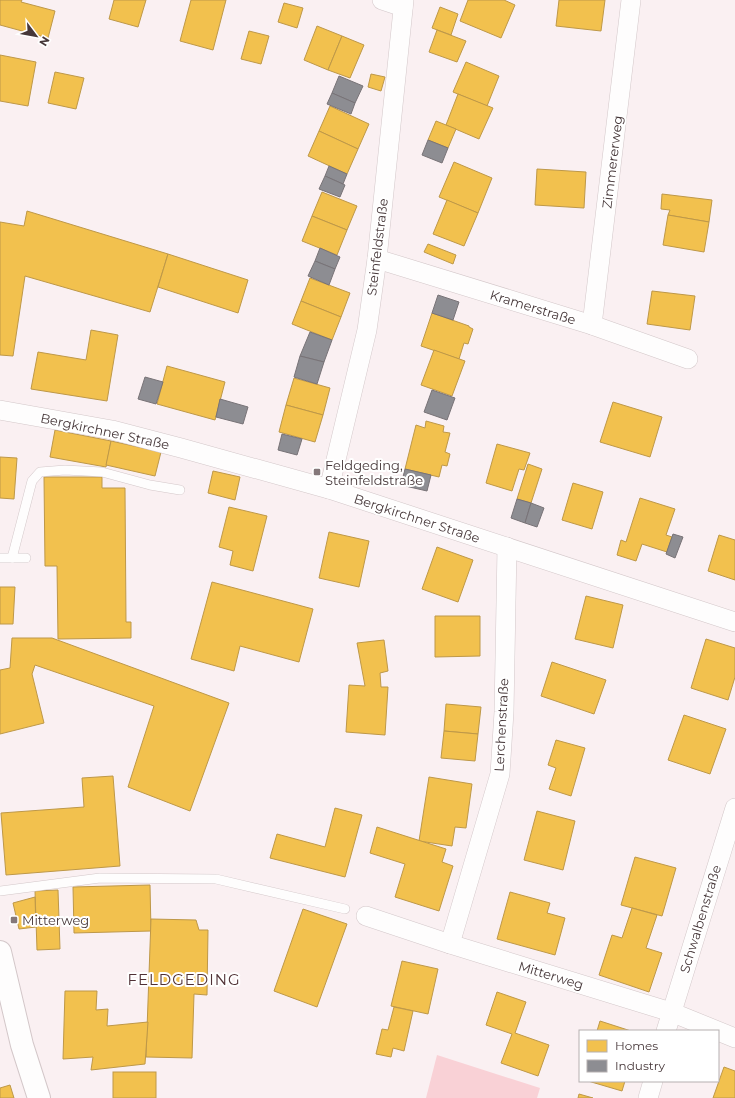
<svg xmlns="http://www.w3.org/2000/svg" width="735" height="1098" viewBox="0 0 735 1098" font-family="Montserrat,sans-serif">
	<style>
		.green { fill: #f9d1d6 }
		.homes { fill: #f2c14e; stroke: #be9848 }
		.industry { fill: #8d8d92; stroke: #787377 }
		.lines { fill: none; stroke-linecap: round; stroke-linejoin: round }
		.lane-casing { stroke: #d3c7c9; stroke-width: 10 }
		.street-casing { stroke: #d3c7c9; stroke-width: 20 }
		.secondary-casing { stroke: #d3c7c9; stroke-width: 24 }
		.lane { stroke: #fefdfd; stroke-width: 9 }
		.street { stroke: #fefdfd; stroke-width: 19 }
		.secondary { stroke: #fefdfd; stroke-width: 22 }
		.poi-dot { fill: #85787a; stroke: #fff; stroke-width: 1.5 }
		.labels { text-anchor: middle; stroke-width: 4; stroke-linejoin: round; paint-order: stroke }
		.street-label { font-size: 13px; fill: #463739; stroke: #fff }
		.poi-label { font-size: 13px; fill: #463739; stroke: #fff; text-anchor: start }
		.quarter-label { font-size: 15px; letter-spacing: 1px; fill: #503136; stroke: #fff }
	</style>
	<rect width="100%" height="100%" fill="#faf0f2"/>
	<!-- green -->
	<polygon class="green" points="437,1055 540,1088 537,1098 426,1098"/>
	<!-- homes -->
	<g class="homes">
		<polygon points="0,0 22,0 21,2 55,11 48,38 0,25"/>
		<polygon points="114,0 146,0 138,27 109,19"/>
		<polygon points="191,0 226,0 213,50 180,41"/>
		<polygon points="468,0 504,0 515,5 501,38 460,21"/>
		<polygon points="559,0 605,0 601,31 556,26"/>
		<polygon points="284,3 303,8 297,28 278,22"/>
		<polygon points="440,7 458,14 451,35 432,28"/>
		<polygon points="317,26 342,36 328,70 304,60"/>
		<polygon points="437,30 466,41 457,62 429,52"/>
		<polygon points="249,31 269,36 261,64 241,59"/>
		<polygon points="342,36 364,45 350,78 328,70"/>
		<polygon points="0,55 36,62 28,106 0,101"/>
		<polygon points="466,62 499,76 487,106 453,92"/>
		<polygon points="55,72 84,78 76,109 48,103"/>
		<polygon points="371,74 385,77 381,91 368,87"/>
		<polygon points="458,94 493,108 479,139 446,125"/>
		<polygon points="330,106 369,124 358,149 319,131"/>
		<polygon points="436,121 456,129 448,148 428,140"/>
		<polygon points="319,131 358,149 347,174 308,156"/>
		<polygon points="454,162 492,178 478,213 439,197"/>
		<polygon points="537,169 586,172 584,208 535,205"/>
		<polygon points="322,192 357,206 347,230 312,216"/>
		<polygon points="662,194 712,200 709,222 668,215 670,210 661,209"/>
		<polygon points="447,200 478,213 464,246 433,234"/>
		<polygon points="27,211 168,254 150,312 25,276 13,356 0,355 0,222 24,226"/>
		<polygon points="668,215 709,222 704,252 663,245"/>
		<polygon points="312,216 347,230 337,255 302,241"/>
		<polygon points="428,244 456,255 453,264 424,252"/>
		<polygon points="168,254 248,280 238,313 158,287"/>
		<polygon points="310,278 350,293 341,317 301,301"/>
		<polygon points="652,291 695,296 690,330 647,324"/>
		<polygon points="301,301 341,317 332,340 292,324"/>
		<polygon points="432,313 469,326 469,327 473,329 468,344 464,343 459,359 421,346"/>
		<polygon points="91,330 118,335 107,401 31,389 38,352 86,360"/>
		<polygon points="434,350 465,361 452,396 421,385"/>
		<polygon points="167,366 225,382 215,420 157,404"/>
		<polygon points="294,378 330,388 323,415 286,405"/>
		<polygon points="613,402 662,417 650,457 600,442"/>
		<polygon points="286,405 323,415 315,442 279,432"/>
		<polygon points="426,421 444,426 443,432 450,433 445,452 450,454 447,466 442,465 439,477 405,469 416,425 425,428"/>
		<polygon points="55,430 111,441 106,467 50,457"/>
		<polygon points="111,441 161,452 155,476 106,465"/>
		<polygon points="497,444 530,453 524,470 519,469 512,491 486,483"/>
		<polygon points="0,457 17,458 14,499 0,498"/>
		<polygon points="528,464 542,469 531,503 517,499"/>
		<polygon points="213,471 240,477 235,500 208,493"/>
		<polygon points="44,477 102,477 102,488 125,488 126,622 131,622 131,638 58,639 57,566 45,566"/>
		<polygon points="573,483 603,492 592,529 562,520"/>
		<polygon points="640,498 675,509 666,535 672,537 667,552 642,544 636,561 617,555 621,540 626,542"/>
		<polygon points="229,507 267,516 253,571 230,565 233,551 219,547"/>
		<polygon points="329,532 369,541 359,587 319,578"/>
		<polygon points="719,535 735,540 735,580 708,571"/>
		<polygon points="437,547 473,560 458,602 422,589"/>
		<polygon points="212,582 313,609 299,662 240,646 234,671 191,659"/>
		<polygon points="0,587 15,587 13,624 0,624"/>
		<polygon points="586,596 623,605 613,648 575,639"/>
		<polygon points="435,616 480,616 480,656 435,657"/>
		<polygon points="12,638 52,638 229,703 190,811 128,787 154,706 35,665 32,674 44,723 0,734 0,670 10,668"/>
		<polygon points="706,639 735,648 735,677 728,700 691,688"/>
		<polygon points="384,640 388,671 380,673 381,687 388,687 385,735 346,732 349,685 365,686 357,643"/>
		<polygon points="552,662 606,680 594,714 541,696"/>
		<polygon points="446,704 481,707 478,734 444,731"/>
		<polygon points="684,715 726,729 710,774 668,760"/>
		<polygon points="444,731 478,734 475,761 441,758"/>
		<polygon points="556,740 585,748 571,796 549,789 556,768 548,765"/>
		<polygon points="113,776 120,866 6,875 1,813 84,807 82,778"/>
		<polygon points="429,777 472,784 466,828 455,827 452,846 419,841"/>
		<polygon points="335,808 362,815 345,877 270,858 277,834 325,847"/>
		<polygon points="537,811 575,821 563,870 524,860"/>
		<polygon points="377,827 446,849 442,862 453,866 439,911 395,897 405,864 370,853"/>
		<polygon points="635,857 676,868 662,916 621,905"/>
		<polygon points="150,885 151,931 74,933 73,887"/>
		<polygon points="58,890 60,949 37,950 35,891"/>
		<polygon points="510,892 550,903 547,913 565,918 555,955 497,939"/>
		<polygon points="35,897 36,927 19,929 13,903"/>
		<polygon points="632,908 657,915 646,948 662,953 649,992 599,975 612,935 622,938"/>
		<polygon points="303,909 347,924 317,1007 274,991"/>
		<polygon points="151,919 196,920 199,930 208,930 207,995 194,994 192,1058 146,1057"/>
		<polygon points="402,961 438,969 428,1014 391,1006"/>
		<polygon points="65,991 97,991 96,1010 108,1009 107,1026 148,1022 145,1064 91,1070 93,1057 63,1059"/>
		<polygon points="497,992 526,1002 515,1033 549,1045 538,1076 501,1063 512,1034 486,1025"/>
		<polygon points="394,1007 413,1011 404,1051 393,1048 391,1057 376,1054 382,1029 388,1030"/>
		<polygon points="600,1021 631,1031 597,1031"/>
		<polygon points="724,1067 735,1071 735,1098 713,1098"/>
		<rect x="113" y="1072" width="43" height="26"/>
		<polygon points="588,1081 625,1081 622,1091"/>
		<polygon points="10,1085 14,1098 0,1098 0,1088"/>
		<polygon points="579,1094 593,1098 578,1098"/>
	</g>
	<!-- industry -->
	<g class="industry">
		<polygon points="339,76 363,86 355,103 332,93"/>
		<polygon points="332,93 355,103 351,114 327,104"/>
		<polygon points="428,140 448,148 442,163 422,155"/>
		<polygon points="329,166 347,174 343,184 325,176"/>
		<polygon points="325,176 345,185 340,197 319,189"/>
		<polygon points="320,248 340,257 335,269 315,261"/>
		<polygon points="315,261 335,269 329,285 308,276"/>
		<polygon points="438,295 459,302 453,320 432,313"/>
		<polygon points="310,332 332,340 324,362 300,356"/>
		<polygon points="300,356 324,362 317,384 294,377"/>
		<polygon points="145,377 163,382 156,404 138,399"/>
		<polygon points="432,390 455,398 447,420 424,412"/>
		<polygon points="220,399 248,407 243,424 216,417"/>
		<polygon points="282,434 302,439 297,455 278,450"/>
		<polygon points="405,469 431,475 427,491 401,485"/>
		<polygon points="517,499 531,503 525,523 511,518"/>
		<polygon points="531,503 544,508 537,527 525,523"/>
		<polygon points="673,534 683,537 675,558 666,554"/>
	</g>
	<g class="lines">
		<!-- lane casing -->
		<g class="lane-casing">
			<g id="lane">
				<polyline points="0,558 26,558"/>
				<polyline points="12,558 32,481 40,472 65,470 102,472 150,485 180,490"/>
				<polyline points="0,891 100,878 216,879 345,909"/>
			</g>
		</g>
		<!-- street casing -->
		<g class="street-casing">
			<g id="street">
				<polyline points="382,0 403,7"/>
				<polyline points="377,259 592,325 688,359"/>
				<polyline points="592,325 631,0"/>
				<polyline points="0,410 112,430 181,448 329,489 735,622"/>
				<polyline points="329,489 367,330 377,259 404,0"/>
				<polyline points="366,916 450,944 671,1012 735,1038"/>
				<polyline points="450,944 500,774 504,712 507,547"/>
				<polyline points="666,1031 735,808"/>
				<polyline points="648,1098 653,1081"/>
			</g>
		</g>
		<!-- secondary casing -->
		<g class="secondary-casing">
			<polyline id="secondary" points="0,952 22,1045 39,1098"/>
		</g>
		<!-- lane -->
		<use href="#lane" class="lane"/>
		<!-- street -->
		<use href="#street" class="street"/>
		<!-- secondary -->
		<use href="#secondary" class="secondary"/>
	</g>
	<!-- markers -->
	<g class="poi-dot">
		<rect x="313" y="468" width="8" height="8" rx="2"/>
		<rect x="10" y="916" width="8" height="8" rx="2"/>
	</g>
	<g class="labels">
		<!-- street labels -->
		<g class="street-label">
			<text transform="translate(612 162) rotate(-83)" y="5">Zimmererweg</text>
			<text transform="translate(377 247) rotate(-83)" y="5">Steinfeldstraße</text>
			<text transform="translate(533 307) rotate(17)" y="5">Kramerstraße</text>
			<text transform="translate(105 431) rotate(12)" y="5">Bergkirchner Straße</text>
			<text transform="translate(417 518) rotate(18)" y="5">Bergkirchner Straße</text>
			<text transform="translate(501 725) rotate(-87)" y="5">Lerchenstraße</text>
			<text transform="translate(700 919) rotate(-73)" y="5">Schwalbenstraße</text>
			<text transform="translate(551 975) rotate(17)" y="5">Mitterweg</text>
		</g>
		<!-- poi labels -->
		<g class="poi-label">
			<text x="325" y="470">Feldgeding,<tspan x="325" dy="15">Steinfeldstraße</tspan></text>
			<text x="22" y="925">Mitterweg</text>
		</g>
		<!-- quarter labels -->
		<g class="quarter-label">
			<text x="184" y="985">FELDGEDING</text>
		</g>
	</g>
	<!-- legend -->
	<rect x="579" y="1030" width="140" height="52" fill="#ffffff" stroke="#b5afb0"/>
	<rect x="587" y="1040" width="20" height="12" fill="#f2c14e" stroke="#b5afb0"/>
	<text x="615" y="1050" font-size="12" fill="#463739">Homes</text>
	<rect x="587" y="1060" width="20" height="12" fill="#8d8d92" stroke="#b5afb0"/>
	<text x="615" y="1070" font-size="12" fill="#463739">Industry</text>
	<!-- north arrow -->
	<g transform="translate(36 36) rotate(122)" stroke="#ffffff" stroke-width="3" paint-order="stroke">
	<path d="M0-3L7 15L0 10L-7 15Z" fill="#463739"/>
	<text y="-6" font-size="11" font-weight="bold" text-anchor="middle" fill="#463739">N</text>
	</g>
</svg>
